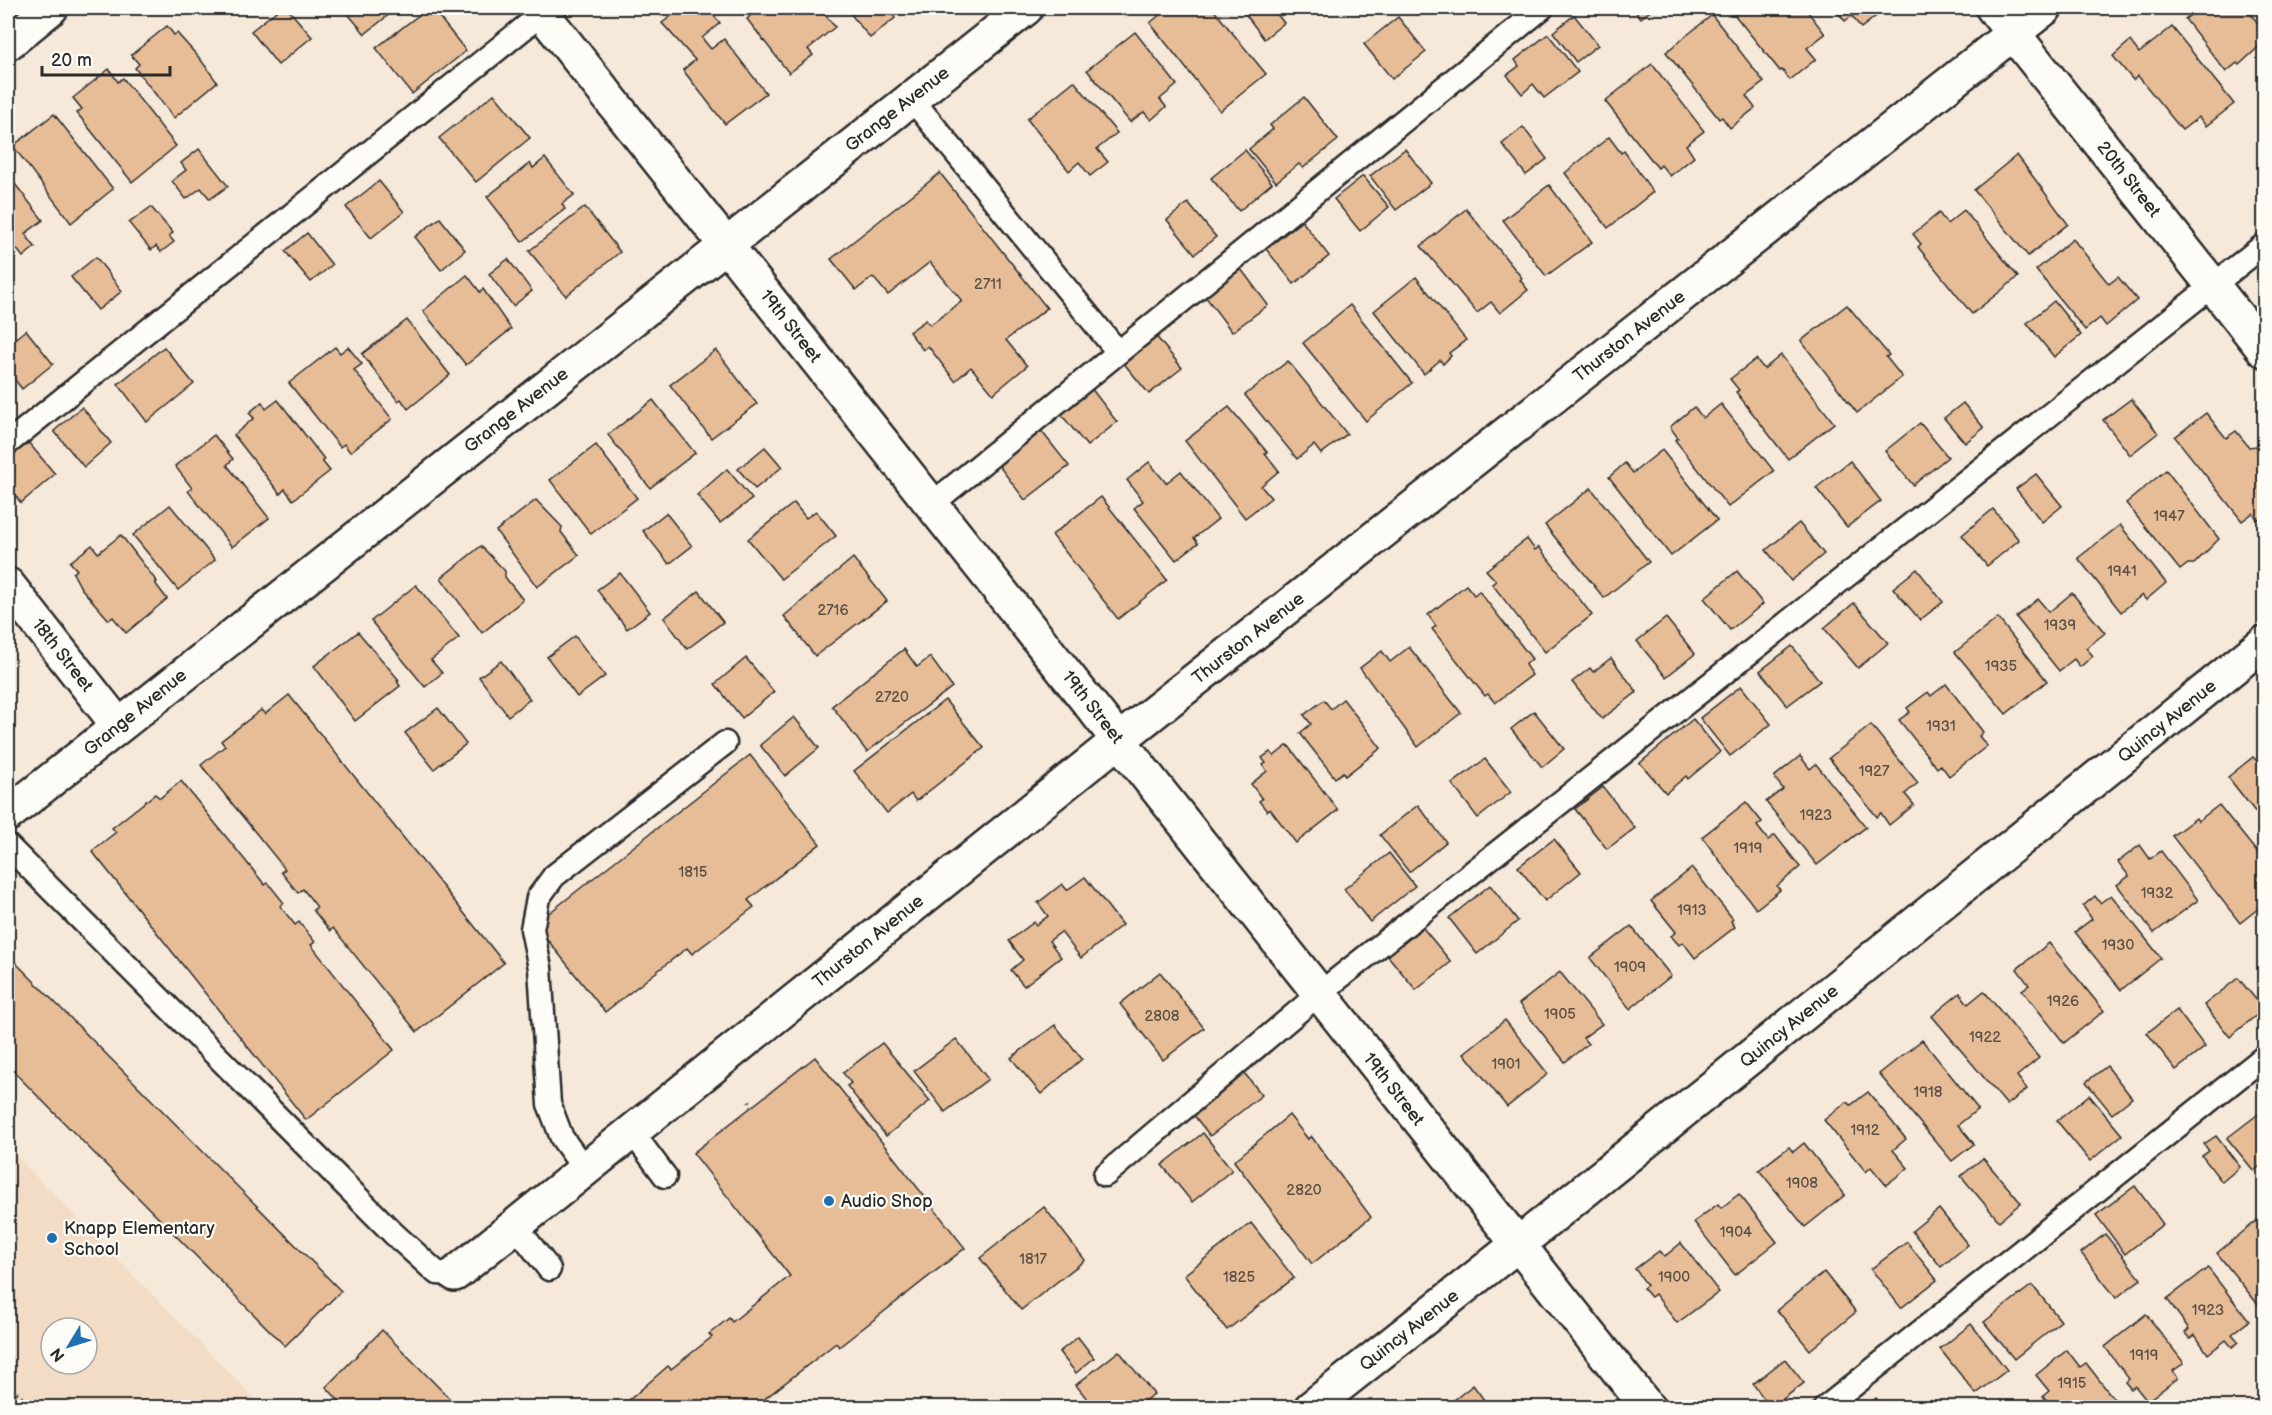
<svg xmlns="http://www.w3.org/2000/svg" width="2272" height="1415" viewBox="0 0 2272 1415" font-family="'Balsamiq Sans',sans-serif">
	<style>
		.built { fill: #f2dcc6; fill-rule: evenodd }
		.building { fill: #e7bd97; stroke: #2b2b2b; stroke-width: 1.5 }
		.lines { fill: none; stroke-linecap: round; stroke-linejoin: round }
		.service-casing { stroke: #2b2b2b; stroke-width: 27 }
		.minor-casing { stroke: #2b2b2b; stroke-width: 38 }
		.path { stroke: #2b2b2b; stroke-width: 4; stroke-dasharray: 1.5 4.5; stroke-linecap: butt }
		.service { stroke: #fdfcf7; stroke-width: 22 }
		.minor { stroke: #fdfcf7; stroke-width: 33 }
		.poi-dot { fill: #1f6fb2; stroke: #fdfcf7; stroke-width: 2 }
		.labels { text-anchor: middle; stroke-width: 4.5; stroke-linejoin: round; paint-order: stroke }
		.number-label { font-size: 15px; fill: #5a5046 }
		.street-label { font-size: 18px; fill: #2b2b2b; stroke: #fdfcf7 }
		.poi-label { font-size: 18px; fill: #2b2b2b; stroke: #fdfcf7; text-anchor: start }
	</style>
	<rect width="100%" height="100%" fill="#f6e9da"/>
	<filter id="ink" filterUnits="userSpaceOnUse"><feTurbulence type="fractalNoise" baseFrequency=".0167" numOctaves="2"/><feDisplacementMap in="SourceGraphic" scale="12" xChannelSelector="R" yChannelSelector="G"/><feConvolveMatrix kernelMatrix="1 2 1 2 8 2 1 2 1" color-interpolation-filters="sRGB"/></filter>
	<g filter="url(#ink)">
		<!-- built -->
		<path class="built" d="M8,1148L213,1356L264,1407H8ZM51,1328H87V1364H51Z"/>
		<!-- building -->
		<g class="building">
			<polygon points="280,8 287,8 312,37 278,65 251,31"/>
			<polygon points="343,8 397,8 365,34"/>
			<polygon points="428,8 432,8 466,51 412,94 376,48"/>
			<polygon points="682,8 708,8 720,23 702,38 711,49 724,39 766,93 725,124 683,70 695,60 662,23"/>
			<polygon points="745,8 820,8 835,27 808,49 813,55 789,73 747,19 751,15"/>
			<polygon points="846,8 899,8 892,13 895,18 870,38"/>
			<polygon points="1168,8 1212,8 1266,74 1220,111 1150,23"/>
			<polygon points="1241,8 1275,8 1273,9 1284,23 1264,39"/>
			<polygon points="1632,8 1654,8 1641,18"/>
			<polygon points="1729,8 1805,8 1825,34 1807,48 1816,59 1790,80 1782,70 1780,71"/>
			<polygon points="1834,8 1882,8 1884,10 1861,28 1852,16 1845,21"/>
			<polygon points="2198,8 2246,8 2264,31 2264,42 2239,65 2237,63 2226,72 2185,19 2199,9"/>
			<polygon points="1574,15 1598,45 1576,62 1553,32"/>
			<polygon points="1712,15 1764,82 1746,96 1755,108 1730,128 1722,117 1719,119 1666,52"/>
			<polygon points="1398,17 1426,52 1392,79 1364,44"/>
			<polygon points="167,26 174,35 177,33 201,60 217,82 174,118 135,68 139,64 131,55"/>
			<polygon points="2172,27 2234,104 2206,126 2199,117 2182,130 2138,76 2133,80 2113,56 2130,41 2139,53"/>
			<polygon points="1135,32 1177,85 1160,99 1166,107 1151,120 1144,112 1130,122 1087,70"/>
			<polygon points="1548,34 1578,72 1544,98 1533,84 1522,94 1507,75 1519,66 1515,60"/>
			<polygon points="1652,64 1704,131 1686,145 1694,157 1670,176 1661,165 1658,168 1605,101"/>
			<polygon points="109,69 118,82 123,78 176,146 132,182 77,113 82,109 73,98"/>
			<polygon points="1074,81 1117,133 1097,149 1108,162 1090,176 1079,162 1069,171 1027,119"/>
			<polygon points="494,94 530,138 476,182 439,138"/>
			<polygon points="1304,97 1338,140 1303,168 1299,164 1276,182 1249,149 1273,129 1270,125"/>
			<polygon points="54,114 113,189 71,223 13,146"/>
			<polygon points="1523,127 1547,159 1526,175 1502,144"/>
			<polygon points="1609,137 1621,153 1624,151 1653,192 1608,228 1565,173"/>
			<polygon points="199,149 228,186 210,199 201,188 186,199 172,181 186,170 181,163"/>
			<polygon points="1405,149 1431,183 1396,210 1370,176"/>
			<polygon points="1245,150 1272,183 1239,211 1211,178"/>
			<polygon points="2017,155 2068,224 2028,256 1974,190"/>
			<polygon points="545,158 574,195 562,204 565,209 522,242 487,197 530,163 533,168"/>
			<polygon points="940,173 1047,308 1006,340 1027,366 993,394 971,367 955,381 928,346 923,350 909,332 926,320 930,325 962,301 930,262 888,295 873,277 856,290 831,259"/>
			<polygon points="8,175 43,220 25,234 35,247 23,257 13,244 8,248"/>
			<polygon points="1363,176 1389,207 1360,231 1334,199"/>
			<polygon points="379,181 404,212 371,238 346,207"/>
			<polygon points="1549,185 1592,242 1546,276 1503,220"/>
			<polygon points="1188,203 1216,237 1195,254 1167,220"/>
			<polygon points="151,207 173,233 169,236 174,242 161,252 156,246 151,250 129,223"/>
			<polygon points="585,207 620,252 566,296 529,251"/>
			<polygon points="1466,209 1522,278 1520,280 1528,290 1500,313 1491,302 1477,313 1421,246"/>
			<polygon points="1964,210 2018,277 1972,314 1918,247 1921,244 1913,234 1939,213 1947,224"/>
			<polygon points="440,218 465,250 441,270 415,237"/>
			<polygon points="1302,221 1329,256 1294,284 1266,249"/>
			<polygon points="307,233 332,265 311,282 285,251"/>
			<polygon points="2073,239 2109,284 2118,277 2137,300 2106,326 2100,318 2085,330 2036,270"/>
			<polygon points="96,257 122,291 98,310 71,277"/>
			<polygon points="508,259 532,291 513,306 489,274"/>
			<polygon points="1241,269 1268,305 1232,332 1205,296"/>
			<polygon points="467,275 480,292 483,289 511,329 466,365 423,311"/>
			<polygon points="1416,277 1466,340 1449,353 1451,356 1443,364 1440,360 1424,374 1374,311"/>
			<polygon points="2054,301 2081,335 2054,357 2027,323"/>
			<polygon points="1350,305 1412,383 1366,421 1303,343"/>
			<polygon points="1847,305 1889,355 1886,357 1902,377 1857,413 1801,341"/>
			<polygon points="407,320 450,375 408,409 401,399 398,401 362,354"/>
			<polygon points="26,330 53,364 22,389 8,371 8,344"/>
			<polygon points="1155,335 1182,368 1149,394 1122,361"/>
			<polygon points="164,347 194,384 147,422 118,384"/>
			<polygon points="335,347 340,353 348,347 362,364 354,370 392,419 350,452 344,444 340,447 289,383"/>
			<polygon points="716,350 757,404 711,438 670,385"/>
			<polygon points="1781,355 1834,423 1788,459 1736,392 1739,390 1730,379 1756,359 1764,369"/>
			<polygon points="1288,361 1347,434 1321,454 1314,445 1297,459 1245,395"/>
			<polygon points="1091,388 1117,422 1087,446 1060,413"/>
			<polygon points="2131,399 2158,433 2130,455 2103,420"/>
			<polygon points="278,400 324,459 322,461 330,471 293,500 285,489 280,494 234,435 254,418 249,413 262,402 266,409"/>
			<polygon points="653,400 695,453 650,488 608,435"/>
			<polygon points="1963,403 1984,428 1965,443 1944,418"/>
			<polygon points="1721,404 1774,471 1728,507 1675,440 1678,438 1670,427 1694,407 1703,418"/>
			<polygon points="82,407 111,443 84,467 54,431"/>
			<polygon points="1229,407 1267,452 1265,453 1279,471 1261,486 1271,498 1245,518 1185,441"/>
			<polygon points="2206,413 2226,438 2236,431 2249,447 2257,446 2263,455 2261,462 2264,466 2264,514 2258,520 2253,513 2242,521 2175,437"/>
			<polygon points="1920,423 1948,457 1913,485 1885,451"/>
			<polygon points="1039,428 1069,466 1025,500 996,462"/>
			<polygon points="214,435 233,459 227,465 269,518 232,547 188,491 192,488 175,466"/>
			<polygon points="28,442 55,474 21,503 8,486 8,458"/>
			<polygon points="596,445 637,498 591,534 550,480"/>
			<polygon points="765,447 782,467 755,489 738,469"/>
			<polygon points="1662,450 1717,520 1671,556 1609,477 1625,463 1633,473"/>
			<polygon points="1850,461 1881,501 1847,527 1816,488"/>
			<polygon points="1149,462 1166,483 1181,471 1218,519 1194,538 1198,543 1176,560 1134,508 1143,501 1127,480"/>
			<polygon points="727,469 752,499 720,523 697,495"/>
			<polygon points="2166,470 2219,539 2194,564 2188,564 2180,570 2126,503"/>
			<polygon points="2036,474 2062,506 2042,522 2016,489"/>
			<polygon points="1591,488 1649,562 1604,598 1545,525"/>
			<polygon points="1101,497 1167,580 1118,619 1052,535"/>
			<polygon points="536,500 562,527 561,532 579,555 537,587 496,531"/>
			<polygon points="794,503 806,518 816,511 836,536 781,579 748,539"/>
			<polygon points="170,505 215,560 178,590 133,535"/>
			<polygon points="1993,509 2019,540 1987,566 1962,535"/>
			<polygon points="666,513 692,546 669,564 643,531"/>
			<polygon points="1799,523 1824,554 1791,581 1766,550"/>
			<polygon points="2120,525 2166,583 2146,600 2142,595 2121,612 2078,558"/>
			<polygon points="121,535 157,582 155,583 167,599 126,633 113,617 109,620 81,588 73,573 77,570 70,562 92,545 98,553"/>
			<polygon points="1527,539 1535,550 1539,547 1592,615 1545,652 1492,584 1496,581 1486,570"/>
			<polygon points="481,546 505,571 505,577 523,600 482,633 441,578"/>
			<polygon points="853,558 887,601 815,656 784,616"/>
			<polygon points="1917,569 1943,602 1920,620 1893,588"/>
			<polygon points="1737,571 1763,604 1730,630 1704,598"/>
			<polygon points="620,573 650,612 627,629 597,590"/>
			<polygon points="416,585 459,638 431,660 442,673 425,687 371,621"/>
			<polygon points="1466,585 1474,595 1479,591 1532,659 1525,665 1532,675 1495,703 1488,694 1485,696 1432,629 1436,626 1428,615"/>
			<polygon points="699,591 723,622 687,649 664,618"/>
			<polygon points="2072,593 2105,633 2086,648 2093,656 2080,667 2074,659 2059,671 2016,617 2038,599 2049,612"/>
			<polygon points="1854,603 1888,643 1858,668 1824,628"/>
			<polygon points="1666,618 1695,654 1666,677 1637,641"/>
			<polygon points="1998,618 2047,681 2006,714 1955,652"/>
			<polygon points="358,632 399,680 397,681 400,686 355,721 314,666"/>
			<polygon points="575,636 605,676 577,697 547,657"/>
			<polygon points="1792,646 1820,681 1787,706 1760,671"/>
			<polygon points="1409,647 1461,713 1418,747 1360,668 1382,651 1390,662"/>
			<polygon points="904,649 917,667 930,657 952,687 867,752 832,706"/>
			<polygon points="746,658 774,692 742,718 715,684"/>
			<polygon points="1611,658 1637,692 1602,719 1572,682 1590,668 1593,672"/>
			<polygon points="501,661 530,699 508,716 479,677"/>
			<polygon points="1946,684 1983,732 1979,736 1987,746 1949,776 1941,765 1937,768 1899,720 1910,712 1907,708 1928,692 1931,696"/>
			<polygon points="1741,686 1771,724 1730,756 1700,718"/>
			<polygon points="289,695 504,963 417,1032 333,928 330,931 313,910 317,907 303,889 298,893 281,872 285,869 201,765 225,746 221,741 261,710 265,714"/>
			<polygon points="1343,699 1381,748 1345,776 1343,772 1335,778 1300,733 1311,724 1304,715 1324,700 1331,709"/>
			<polygon points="945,700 984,748 916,801 911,794 887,813 854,771"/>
			<polygon points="438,708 466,744 434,769 405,733"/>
			<polygon points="1534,711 1564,749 1542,767 1511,729"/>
			<polygon points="794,717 819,748 785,776 760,745"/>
			<polygon points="1693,719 1720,752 1688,779 1686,776 1666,793 1640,763"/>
			<polygon points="1871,725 1918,783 1905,794 1914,805 1889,825 1881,813 1877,817 1829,758"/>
			<polygon points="1288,745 1338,810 1296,843 1270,809 1267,811 1259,801 1262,799 1251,784 1267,771 1263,765 1266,763 1262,758 1270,752 1274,756"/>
			<polygon points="750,755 820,844 748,900 754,907 692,954 687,948 605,1012 535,924"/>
			<polygon points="1800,756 1810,769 1816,764 1866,827 1817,865 1766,802 1783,789 1774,777"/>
			<polygon points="2253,757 2264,768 2264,823 2228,777"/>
			<polygon points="1485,759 1511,792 1478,818 1452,784"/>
			<polygon points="181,781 265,885 268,883 284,903 280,906 295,925 299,922 315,942 311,945 394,1050 306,1120 92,851 116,832 112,828 155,794 160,798"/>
			<polygon points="1603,787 1635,828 1607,849 1575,809"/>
			<polygon points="1746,802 1762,822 1757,826 1768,840 1775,835 1800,867 1777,886 1780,890 1756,909 1702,837"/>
			<polygon points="1418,805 1446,842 1409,872 1380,835"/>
			<polygon points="2219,805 2264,861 2264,904 2240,923 2172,836 2196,818 2198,821"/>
			<polygon points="1554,839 1581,872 1545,901 1518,867"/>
			<polygon points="2140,845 2150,859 2161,851 2198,900 2154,933 2117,885 2129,876 2118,862"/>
			<polygon points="1389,853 1415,886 1370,922 1344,889"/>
			<polygon points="1692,868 1733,919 1731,921 1735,927 1695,958 1683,942 1679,945 1671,936 1676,932 1651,901"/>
			<polygon points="1085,877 1122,925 1081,958 1061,932 1049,941 1061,957 1024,986 1011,970 1023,960 1009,941 1034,922 1036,925 1048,916 1038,903 1062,884 1067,890"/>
			<polygon points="1490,885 1518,921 1477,954 1449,918"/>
			<polygon points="2111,895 2161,958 2121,990 2075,932 2092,919 2083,906 2095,896 2100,903"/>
			<polygon points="1631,926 1671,976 1630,1009 1590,958"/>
			<polygon points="1423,928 1451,962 1416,990 1388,956"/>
			<polygon points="2049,943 2104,1011 2064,1043 2022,990 2029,985 2017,969"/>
			<polygon points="8,955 341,1291 285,1346 8,1066"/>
			<polygon points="1160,972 1204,1028 1163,1060 1120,1004"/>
			<polygon points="1560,972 1602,1024 1583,1038 1588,1044 1565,1062 1519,1004"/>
			<polygon points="2238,978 2264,1009 2230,1037 2204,1005"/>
			<polygon points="1984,991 2039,1058 2017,1076 2027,1089 2007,1105 1932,1016 1960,993 1968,1004"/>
			<polygon points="2177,1010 2205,1047 2176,1070 2147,1033"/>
			<polygon points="1505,1020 1548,1074 1507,1107 1464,1053"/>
			<polygon points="1055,1025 1082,1059 1041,1094 1011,1058"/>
			<polygon points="956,1039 988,1079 945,1112 914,1071"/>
			<polygon points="1922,1040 1978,1109 1958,1125 1974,1144 1952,1161 1879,1074"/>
			<polygon points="882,1043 930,1101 886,1136 847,1086 851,1083 843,1073"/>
			<polygon points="815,1057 965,1248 839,1347 836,1343 753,1408 620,1408 668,1366 671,1369 712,1337 709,1334 729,1318 732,1322 790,1276 693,1153"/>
			<polygon points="2107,1066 2132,1098 2112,1114 2086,1082"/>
			<polygon points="1241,1069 1262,1095 1210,1136 1190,1110"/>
			<polygon points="1868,1092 1906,1139 1893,1150 1908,1168 1886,1185 1871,1167 1866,1172 1824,1120 1847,1102 1851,1105"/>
			<polygon points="2089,1095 2122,1135 2090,1161 2057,1121"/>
			<polygon points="2261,1112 2264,1117 2264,1163 2254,1171 2227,1138"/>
			<polygon points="1289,1115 1308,1139 1311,1136 1371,1217 1312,1264 1234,1161"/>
			<polygon points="1203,1133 1232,1170 1192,1202 1162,1165"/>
			<polygon points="2216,1136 2240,1167 2222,1182 2202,1156 2209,1151 2204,1144"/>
			<polygon points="1804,1143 1845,1195 1805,1227 1759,1170 1789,1147 1793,1152"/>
			<polygon points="1983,1158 2021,1203 1999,1221 1961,1176"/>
			<polygon points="2135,1186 2163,1224 2125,1254 2096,1215"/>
			<polygon points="1739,1194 1777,1242 1735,1275 1694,1222 1718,1204 1721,1208"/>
			<polygon points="1044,1207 1085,1260 1021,1310 980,1258"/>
			<polygon points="1939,1209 1968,1245 1941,1267 1912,1231"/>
			<polygon points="2260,1218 2264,1224 2264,1312 2217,1253"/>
			<polygon points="1251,1223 1294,1278 1227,1330 1184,1275"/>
			<polygon points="2105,1234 2141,1279 2116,1298 2081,1253"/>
			<polygon points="1907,1242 1937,1280 1901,1308 1871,1269"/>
			<polygon points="1681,1243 1719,1292 1677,1323 1655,1294 1651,1297 1643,1288 1647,1285 1635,1269 1659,1251 1664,1257"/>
			<polygon points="2208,1268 2249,1321 2232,1334 2239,1342 2232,1347 2226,1340 2208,1354 2195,1335 2190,1339 2185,1333 2189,1329 2167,1299"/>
			<polygon points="1824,1272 1856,1312 1810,1350 1777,1310"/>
			<polygon points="2032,1285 2061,1321 2014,1359 1984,1322"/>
			<polygon points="2146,1314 2184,1363 2173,1371 2178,1378 2147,1401 2135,1386 2131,1389 2125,1382 2129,1379 2105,1347"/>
			<polygon points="1971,1324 2007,1370 1976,1394 1940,1349"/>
			<polygon points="382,1330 459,1408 346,1408 326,1387"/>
			<polygon points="1078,1337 1094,1358 1076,1373 1059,1352"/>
			<polygon points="2067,1350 2080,1367 2086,1363 2121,1408 2053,1408 2043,1396 2049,1391 2036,1375"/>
			<polygon points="1119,1351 1154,1394 1141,1403 1145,1408 1094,1408 1076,1385"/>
			<polygon points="1785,1359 1804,1383 1771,1408 1753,1384"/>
			<polygon points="1473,1385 1490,1408 1444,1408"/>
			<polygon points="1876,1398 1884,1408 1865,1408"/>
		</g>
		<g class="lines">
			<!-- service casing -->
			<g class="service-casing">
				<g id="service">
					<polyline points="911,98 1118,352"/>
					<polyline points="8,443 549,8"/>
					<polyline points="932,504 1542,8"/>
					<polyline points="8,846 394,1234 437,1273 455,1274"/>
					<polyline points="632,1132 665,1176"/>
					<polyline points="585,1170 562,1138 549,1104 540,968 532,929 538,898 554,876 725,743"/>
					<polyline points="1105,1175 1320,993 2264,245"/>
					<polyline points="515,1225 549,1269"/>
					<polyline points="1825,1408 2264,1057"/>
				</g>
			</g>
			<!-- minor casing -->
			<g class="minor-casing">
				<g id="minor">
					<polyline points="538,8 1648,1408"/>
					<polyline points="1993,8 2264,350"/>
					<polyline points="8,43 51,8"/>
					<polyline points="8,585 118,725"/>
					<polyline points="8,814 1026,8"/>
					<polyline points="455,1274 1119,740 2045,8"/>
					<polyline points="1311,1408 1517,1245 2264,643"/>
				</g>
			</g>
			<!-- path -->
			<g class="path">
				<polyline points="749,1101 753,1106"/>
				<polyline points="8,1384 31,1408"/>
			</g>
			<!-- service -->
			<use href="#service" class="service"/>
			<!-- minor -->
			<use href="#minor" class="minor"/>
		</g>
	</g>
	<!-- markers -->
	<g class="poi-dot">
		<circle cx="829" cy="1201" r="6"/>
		<circle cx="52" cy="1238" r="6"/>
	</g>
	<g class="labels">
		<!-- number labels -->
		<g class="number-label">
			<text x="988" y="289">2711</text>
			<text x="2169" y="521">1947</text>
			<text x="2122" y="576">1941</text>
			<text x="833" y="615">2716</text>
			<text x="2060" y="630">1939</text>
			<text x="2001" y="671">1935</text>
			<text x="892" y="702">2720</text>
			<text x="1941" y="731">1931</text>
			<text x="1874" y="776">1927</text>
			<text x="1816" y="820">1923</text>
			<text x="1748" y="853">1919</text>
			<text x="693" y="877">1815</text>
			<text x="2157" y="898">1932</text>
			<text x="1692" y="915">1913</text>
			<text x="2118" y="950">1930</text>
			<text x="1630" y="972">1909</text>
			<text x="2063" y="1006">1926</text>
			<text x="1560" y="1019">1905</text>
			<text x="1162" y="1021">2808</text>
			<text x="1985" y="1042">1922</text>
			<text x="1506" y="1069">1901</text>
			<text x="1928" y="1097">1918</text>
			<text x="1865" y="1135">1912</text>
			<text x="1802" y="1188">1908</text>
			<text x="1304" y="1195">2820</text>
			<text x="1736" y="1237">1904</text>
			<text x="1033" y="1264">1817</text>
			<text x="1239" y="1282">1825</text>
			<text x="1674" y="1282">1900</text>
			<text x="2208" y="1315">1923</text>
			<text x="2144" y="1360">1919</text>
			<text x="2072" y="1388">1915</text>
		</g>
		<!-- street labels -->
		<g class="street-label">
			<text transform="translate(897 109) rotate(-38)" y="6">Grange Avenue</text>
			<text transform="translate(2129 179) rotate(52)" y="6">20th Street</text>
			<text transform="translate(791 326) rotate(52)" y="6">19th Street</text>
			<text transform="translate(1629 336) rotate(-38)" y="6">Thurston Avenue</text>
			<text transform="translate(516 410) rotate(-38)" y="6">Grange Avenue</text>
			<text transform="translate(1248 638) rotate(-38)" y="6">Thurston Avenue</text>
			<text transform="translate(63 655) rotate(52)" y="6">18th Street</text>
			<text transform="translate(1093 707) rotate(52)" y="6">19th Street</text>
			<text transform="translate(135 712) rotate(-39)" y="6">Grange Avenue</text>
			<text transform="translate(2167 721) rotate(-39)" y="6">Quincy Avenue</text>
			<text transform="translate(868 941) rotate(-39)" y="6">Thurston Avenue</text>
			<text transform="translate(1789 1026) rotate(-39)" y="6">Quincy Avenue</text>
			<text transform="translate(1394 1089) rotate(52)" y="6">19th Street</text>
			<text transform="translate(1409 1330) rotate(-38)" y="6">Quincy Avenue</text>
		</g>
		<!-- poi labels -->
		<g class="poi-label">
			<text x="841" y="1207">Audio Shop</text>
			<text x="64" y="1234">Knapp Elementary<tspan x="64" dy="21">School</tspan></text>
		</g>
	</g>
	<!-- margin -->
	<rect width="2272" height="1415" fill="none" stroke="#fdfcf7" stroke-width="30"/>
	<rect x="15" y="15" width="2242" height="1385" fill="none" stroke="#2b2b2b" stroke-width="2" filter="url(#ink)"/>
	<!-- north arrow -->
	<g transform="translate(69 1346) rotate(232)"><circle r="28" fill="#fdfcf7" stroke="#a9a8a5" stroke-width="1.5"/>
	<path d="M0-4.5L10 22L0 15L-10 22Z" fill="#1f6fb2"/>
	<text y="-9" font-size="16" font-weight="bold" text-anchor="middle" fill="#2b2b2b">N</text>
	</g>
	<!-- scale -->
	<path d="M42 66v9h128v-9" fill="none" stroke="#2b2b2b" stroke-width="3"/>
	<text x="51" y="66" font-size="18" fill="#2b2b2b" stroke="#fdfcf7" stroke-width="4.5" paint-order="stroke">20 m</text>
</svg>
